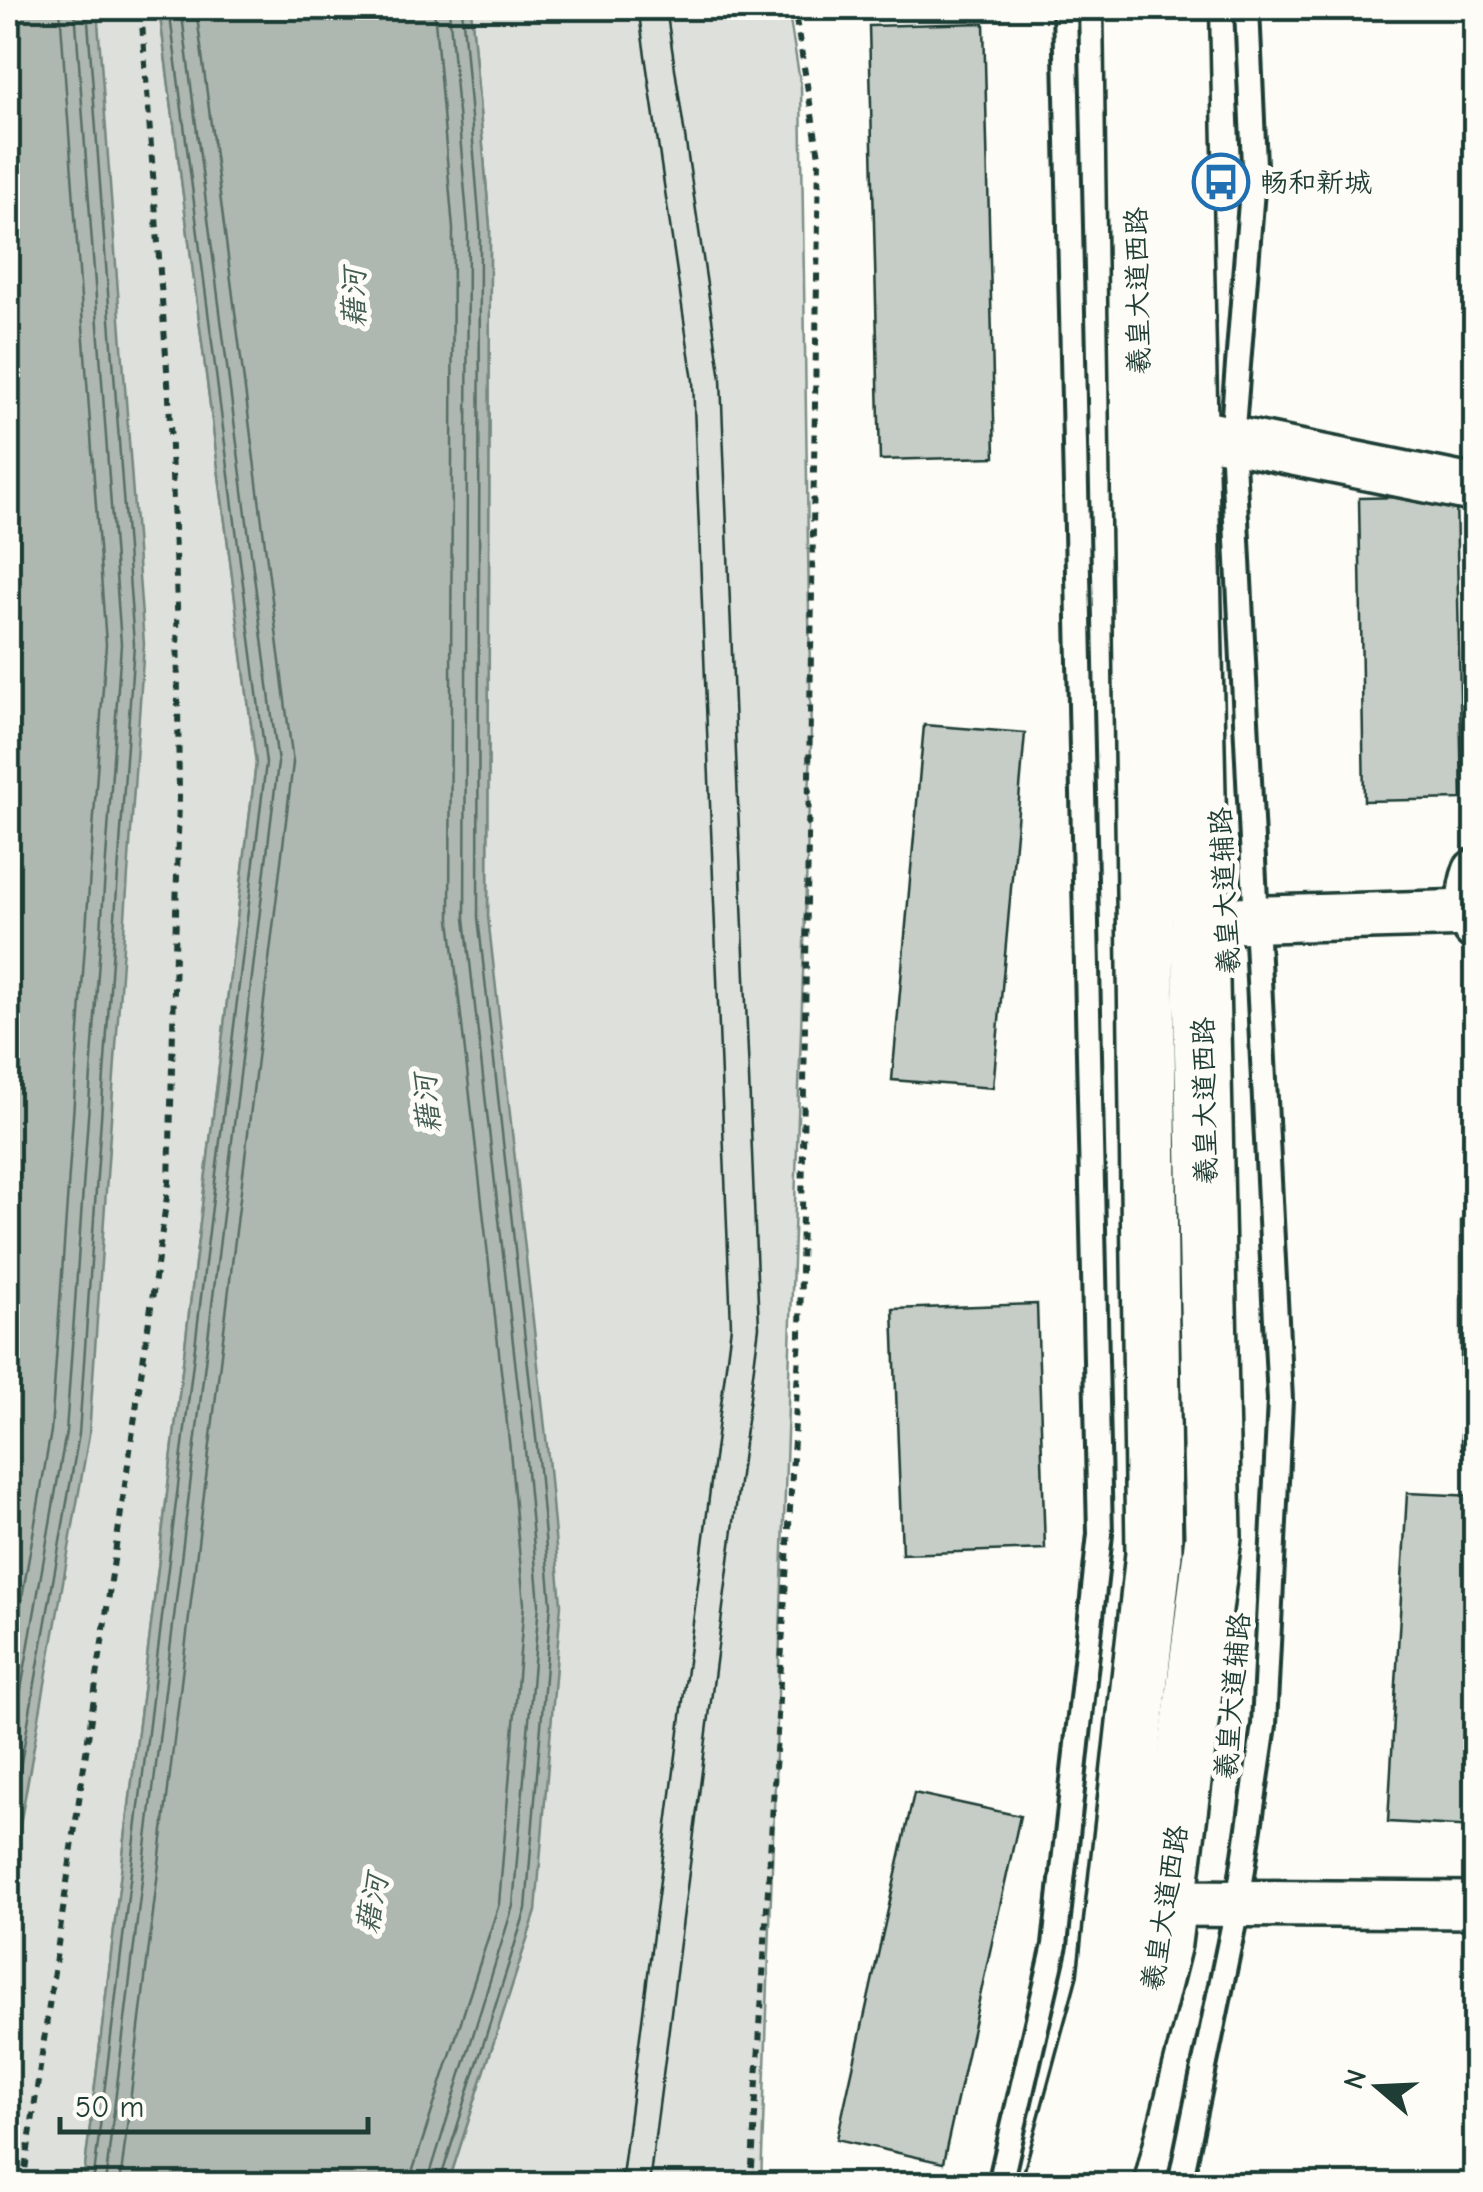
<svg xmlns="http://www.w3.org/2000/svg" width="1483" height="2192" viewBox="0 0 1483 2192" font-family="'Comic Neue','LXGW WenKai TC',sans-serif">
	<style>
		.green { fill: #dde0db; stroke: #7e8e88; stroke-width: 2.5 }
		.water { fill: #aeb8b1; stroke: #75877f; stroke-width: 2.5 }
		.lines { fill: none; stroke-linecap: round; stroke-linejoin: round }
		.shore { stroke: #586e66; stroke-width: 2.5 }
		.building { fill: #c6cdc7; stroke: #1f3d34; stroke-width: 2.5 }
		.service-casing { stroke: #1f3d34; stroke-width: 30 }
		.minor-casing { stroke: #1f3d34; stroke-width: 52 }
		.primary-casing { stroke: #1f3d34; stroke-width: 62 }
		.path { stroke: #1f3d34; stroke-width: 6; stroke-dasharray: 8 8; stroke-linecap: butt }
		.service { stroke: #fdfcf7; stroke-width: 22 }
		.minor { stroke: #fdfcf7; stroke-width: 45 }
		.primary { stroke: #fdfcf7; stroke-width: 55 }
		.tram { stroke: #1f3d34; stroke-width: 2.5 }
		.labels { text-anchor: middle; stroke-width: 10; stroke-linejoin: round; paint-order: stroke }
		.poi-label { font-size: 28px; fill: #1f3d34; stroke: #fdfcf7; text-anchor: start }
		.street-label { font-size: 28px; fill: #1f3d34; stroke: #fdfcf7 }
		.water-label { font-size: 30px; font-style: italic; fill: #435c53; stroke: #fdfcf7 }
	</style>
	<rect width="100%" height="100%" fill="#fdfcf7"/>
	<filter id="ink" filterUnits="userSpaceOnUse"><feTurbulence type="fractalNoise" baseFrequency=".01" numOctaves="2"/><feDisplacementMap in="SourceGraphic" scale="20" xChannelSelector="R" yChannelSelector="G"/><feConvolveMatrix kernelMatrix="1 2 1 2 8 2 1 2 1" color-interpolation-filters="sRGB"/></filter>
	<g filter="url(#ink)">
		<!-- green -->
		<g class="green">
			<polygon points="8,8 159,8 256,763 83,2184 8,2184"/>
			<polygon points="471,8 788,8 801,87 811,743 761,2184 448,2184 536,1911 488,917 490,227"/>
		</g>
		<!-- water -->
		<g class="water">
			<polygon points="8,8 97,8 144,644 89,1435 8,1893"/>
			<polygon points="159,8 471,8 490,227 488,917 547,1446 561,1604 536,1911 448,2184 83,2184 256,763"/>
		</g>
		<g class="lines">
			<!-- shore -->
			<g class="shore">
				<polyline points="8,1678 51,1431 106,644 60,8"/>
				<polyline points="8,1764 66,1432 121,644 75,8"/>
				<polyline points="8,1836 79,1434 134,644 87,8"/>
				<polyline points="93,2184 266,763 169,8"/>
				<polyline points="105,2184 278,763 181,8"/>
				<polyline points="120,2184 293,763 196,8"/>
				<polyline points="411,2184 413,2170 499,1904 524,1604 510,1450 450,919 453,229 434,8"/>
				<polyline points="427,2184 513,1906 539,1604 525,1449 465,918 468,228 449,8"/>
				<polyline points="439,2184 526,1909 551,1604 537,1447 478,917 480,227 462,8"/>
			</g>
		</g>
		<!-- building -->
		<g class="building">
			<polygon points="984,23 995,457 880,460 869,26"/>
			<polygon points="1456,496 1462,799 1364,801 1359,498"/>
			<polygon points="924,725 1025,733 993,1088 892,1080"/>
			<rect x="1461" y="1220" width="15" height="229"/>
			<polygon points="1037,1304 1045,1549 902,1554 893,1309"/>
			<polygon points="1407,1493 1476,1496 1476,1827 1388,1822"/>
			<polygon points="914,1793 1020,1816 943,2163 837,2139"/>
		</g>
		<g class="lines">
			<!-- service casing -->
			<g class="service-casing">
				<g id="service">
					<polyline points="1000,2184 1055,1945 1100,1534 1065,8"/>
					<polyline points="1180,2184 1238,1903 1264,1725 1280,1400 1232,440 1254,165 1247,8"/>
				</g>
			</g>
			<!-- minor casing -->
			<g class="minor-casing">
				<g id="minor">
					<polyline points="1189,431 1476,489"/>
					<path d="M1476,872C1469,891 1469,908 1476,927"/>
					<polyline points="1200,921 1471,913"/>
					<polyline points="1169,1903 1476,1905"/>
				</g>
			</g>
			<!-- primary casing -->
			<g class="primary-casing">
				<g id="primary">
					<polyline points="1051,2184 1106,1981 1154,1554 1133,8"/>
					<polyline points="1102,2184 1163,1943 1213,1537 1180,8"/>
				</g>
			</g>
			<!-- path -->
			<g class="path">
				<polyline points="23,2184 169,1183 179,798 177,605 169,397 141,8"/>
				<polyline points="751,2184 800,1335 819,156 794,8"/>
			</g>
			<!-- service -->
			<use href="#service" class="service"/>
			<!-- minor -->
			<use href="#minor" class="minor"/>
			<!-- primary -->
			<use href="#primary" class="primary"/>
			<!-- tram -->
			<g class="tram">
				<polyline points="621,2184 731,1326 693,381 638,8"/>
				<polyline points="649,2184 759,1327 721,379 666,8"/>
			</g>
		</g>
	</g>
	<!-- icons -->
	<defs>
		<g id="bus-ring" transform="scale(2.875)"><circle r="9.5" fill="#fdfcf7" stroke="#1f6fb2" stroke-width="1.5"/><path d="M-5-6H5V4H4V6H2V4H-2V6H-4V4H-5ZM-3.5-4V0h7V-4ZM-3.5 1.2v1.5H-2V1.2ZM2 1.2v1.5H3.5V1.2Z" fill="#1f6fb2"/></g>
	</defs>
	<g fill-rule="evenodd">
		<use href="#bus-ring" x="1221" y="182"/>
	</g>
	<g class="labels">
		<!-- poi labels -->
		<g class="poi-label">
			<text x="1260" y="192">畅和新城</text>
		</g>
		<!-- street labels -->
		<g class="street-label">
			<text transform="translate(1137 291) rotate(-91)" y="10">羲皇大道西路</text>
			<text transform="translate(1224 891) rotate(-93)" y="10">羲皇大道辅路</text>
			<text transform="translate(1204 1101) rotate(-91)" y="10">羲皇大道西路</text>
			<text transform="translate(1232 1696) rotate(-85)" y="10">羲皇大道辅路</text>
			<text transform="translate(1164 1908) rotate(-81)" y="10">羲皇大道西路</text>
		</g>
		<!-- water labels -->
		<g class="water-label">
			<text transform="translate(354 298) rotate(-90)" y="10">藉河</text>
			<text transform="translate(427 1104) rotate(-95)" y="10">藉河</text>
			<text transform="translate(372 1904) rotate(-79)" y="10">藉河</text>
		</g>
	</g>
	<!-- margin -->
	<rect width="1483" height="2192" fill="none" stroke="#fdfcf7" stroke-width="40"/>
	<rect x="20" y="20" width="1443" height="2152" fill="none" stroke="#1f3d34" stroke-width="4" filter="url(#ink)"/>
	<!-- north arrow -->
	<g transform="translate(1378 2087) rotate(289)" stroke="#fdfcf7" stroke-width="8" paint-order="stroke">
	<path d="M0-8L18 38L0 25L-18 38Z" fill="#1f3d34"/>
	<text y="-15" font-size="28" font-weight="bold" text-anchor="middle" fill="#1f3d34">N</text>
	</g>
	<!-- scale -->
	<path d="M60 2117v15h308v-15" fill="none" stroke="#1f3d34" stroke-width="5"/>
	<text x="75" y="2117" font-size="30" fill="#1f3d34" stroke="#fdfcf7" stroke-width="8" paint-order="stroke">50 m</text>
</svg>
